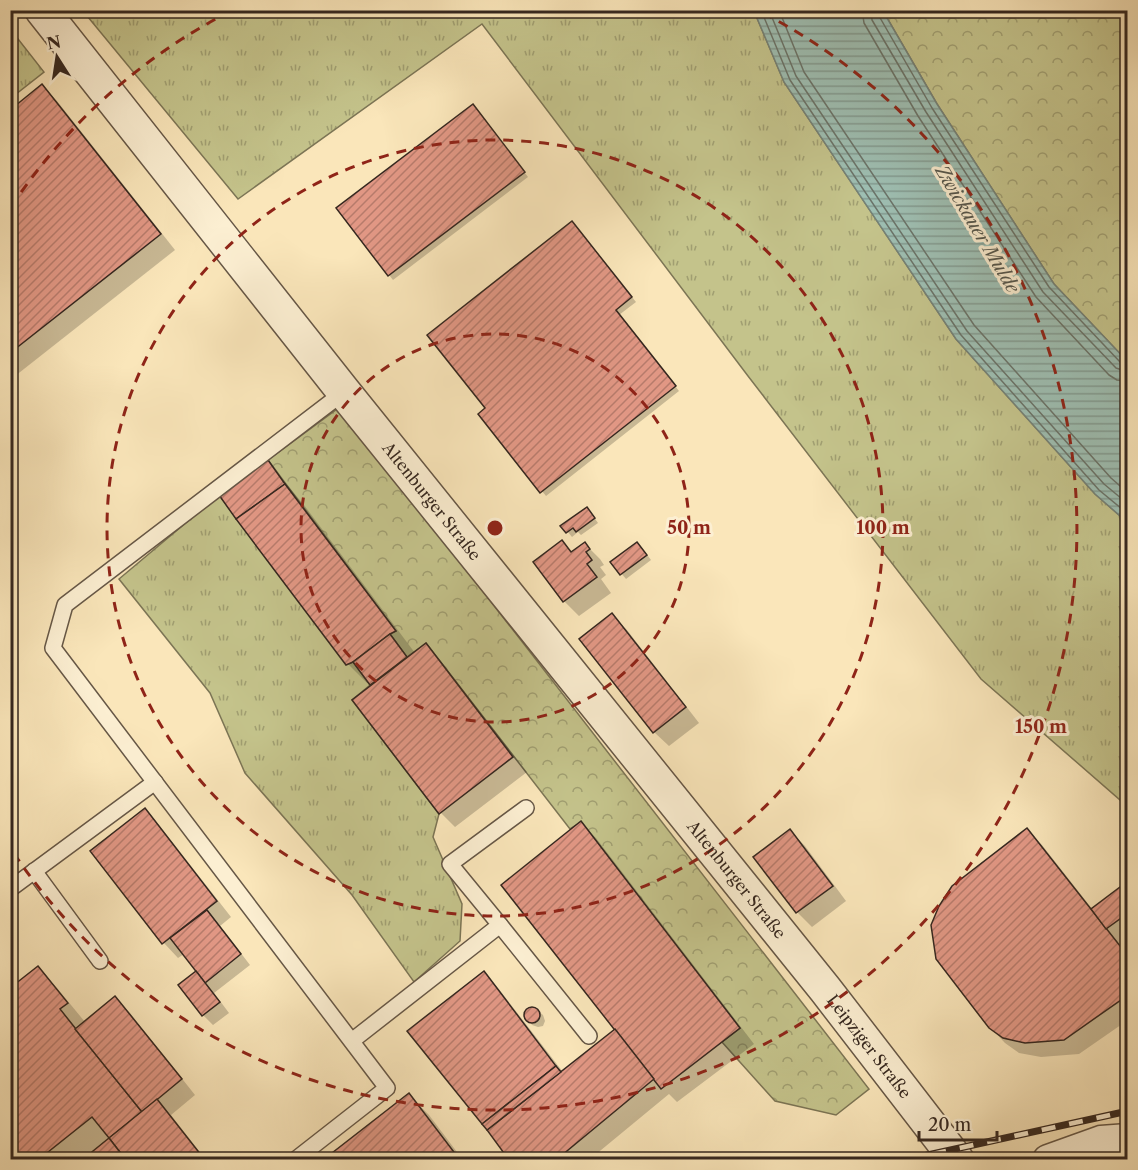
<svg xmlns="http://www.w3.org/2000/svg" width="1138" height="1170" viewBox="0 0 1138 1170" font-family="'Libre Caslon Text',serif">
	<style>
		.grass { fill: url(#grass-tufts); stroke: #7c7555; stroke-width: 1.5 }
		.forest { fill: url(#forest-crowns); stroke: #7c7555; stroke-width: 1.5 }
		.water { fill: url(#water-rules); stroke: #748278; stroke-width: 1.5 }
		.shadow { fill: #0003 }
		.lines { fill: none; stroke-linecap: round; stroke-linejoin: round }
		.shore { stroke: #6a7369; stroke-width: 1.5 }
		.building { fill: url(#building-hatch); stroke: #35271f; stroke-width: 1.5 }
		.service-casing { stroke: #665746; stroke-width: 18 }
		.minor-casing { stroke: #665746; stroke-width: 33 }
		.tertiary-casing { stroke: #665746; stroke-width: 36 }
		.service { stroke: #fcefd2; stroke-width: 15 }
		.minor { stroke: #fcefd2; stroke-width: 30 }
		.tertiary { stroke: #fcefd2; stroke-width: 33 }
		.rail-casing { stroke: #35271f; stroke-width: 7 }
		.rail { stroke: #fcefd2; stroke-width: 4.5; stroke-dasharray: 14; stroke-linecap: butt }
		.ring { fill: none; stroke: #8f2418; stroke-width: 3; stroke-dasharray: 10 8 }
		.labels { text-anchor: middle; stroke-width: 6; stroke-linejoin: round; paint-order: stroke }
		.street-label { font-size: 16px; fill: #35271f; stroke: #fcefd2 }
		.water-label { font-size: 18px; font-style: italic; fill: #54554b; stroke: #fcefd2 }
		.centre { fill: #8f2418; stroke: #fcefd2; stroke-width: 3 }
		.ring-label { font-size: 18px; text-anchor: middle; font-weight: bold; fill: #8f2418; stroke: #fcefd2; stroke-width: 6; stroke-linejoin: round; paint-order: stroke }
	</style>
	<defs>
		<pattern id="grass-tufts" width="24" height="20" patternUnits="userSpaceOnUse" patternTransform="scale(1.5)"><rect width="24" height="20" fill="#c4c38b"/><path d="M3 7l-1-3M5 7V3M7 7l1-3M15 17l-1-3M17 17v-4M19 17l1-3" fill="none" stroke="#a09e71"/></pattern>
		<pattern id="forest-crowns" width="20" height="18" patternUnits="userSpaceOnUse" patternTransform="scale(1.5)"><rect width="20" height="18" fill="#c4c38b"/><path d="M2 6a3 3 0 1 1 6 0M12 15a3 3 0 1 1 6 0" fill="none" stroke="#a09e71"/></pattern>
		<pattern id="water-rules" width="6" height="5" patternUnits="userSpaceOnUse" patternTransform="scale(1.5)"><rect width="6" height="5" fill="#9ebfb3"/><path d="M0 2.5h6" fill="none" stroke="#829b91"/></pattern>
		<pattern id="building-hatch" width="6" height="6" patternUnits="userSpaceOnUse" patternTransform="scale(1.5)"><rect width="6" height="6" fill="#e19784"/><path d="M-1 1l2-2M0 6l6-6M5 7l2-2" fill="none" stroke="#b77b6b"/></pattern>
	</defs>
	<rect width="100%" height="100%" fill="#fae6ba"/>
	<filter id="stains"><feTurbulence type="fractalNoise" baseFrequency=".00333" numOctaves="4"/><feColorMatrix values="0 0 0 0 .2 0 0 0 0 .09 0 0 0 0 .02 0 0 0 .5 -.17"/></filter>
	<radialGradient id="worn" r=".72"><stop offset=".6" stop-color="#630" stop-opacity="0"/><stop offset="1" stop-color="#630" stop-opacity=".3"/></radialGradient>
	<!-- grass -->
	<g class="grass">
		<polygon points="83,11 754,11 784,82 956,339 1095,494 1127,522 1127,806 981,679 748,376 482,24 238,199"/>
		<polygon points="11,30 44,72 11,98"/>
		<polygon points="219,495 346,664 353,662 370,685 352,700 439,814 433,837 462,904 460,941 414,982 352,895 245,773 210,693 119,579"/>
	</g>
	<!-- forest -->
	<g class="forest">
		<polygon points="883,11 1127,11 1127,361 1054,284 937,104"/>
		<polygon points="340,407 869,1089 836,1115 775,1101 722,1042 740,1028 581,822 570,829 426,643 407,657 390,634 396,631 268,460"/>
	</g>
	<!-- water -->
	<polygon class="water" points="754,11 883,11 937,104 1054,284 1127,361 1127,522 1095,494 956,339 784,82"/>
	<!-- shadow -->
	<g class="shadow">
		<polygon points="42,86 57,101 175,250 10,380 10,112"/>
		<polygon points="477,110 528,177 393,280 338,208"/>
		<polygon points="576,227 636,302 619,315 679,391 546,496 480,414 487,408"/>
		<polygon points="268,462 304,505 415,653 426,645 440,660 527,772 455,827 441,813 373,685 370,682 367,683 348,664"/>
		<polygon points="591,513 598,523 581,535 578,532 572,537 563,526"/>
		<polygon points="562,542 573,553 585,544 600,559 604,565 600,567 606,575 601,579 611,593 579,616 564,601"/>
		<polygon points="642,548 651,560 626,579 612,562"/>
		<polygon points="612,615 627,630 699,723 669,746 654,732"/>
		<polygon points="145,810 159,825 231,917 220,926 250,965 214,993 229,1013 213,1025 203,1015 198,971 184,954 178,958 164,943 92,851"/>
		<polygon points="581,823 596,838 754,1044 677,1102 669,1094 589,1160 511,1160 483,973 498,988 563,1072 617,1029"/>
		<polygon points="1027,830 1042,845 1093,910 1128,884 1128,939 1120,944 1128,954 1128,1020 1079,1054 1041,1057 1019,1053 1005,1043 990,1027"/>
		<polygon points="790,831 805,846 846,901 812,927 797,912 755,857"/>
		<polygon points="37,968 57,988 85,1022 115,998 130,1013 195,1095 171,1115 206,1160 10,1160"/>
		<polygon points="533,1007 543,1015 545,1021 543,1026 538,1027 532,1025 525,1015 526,1010"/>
		<polygon points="409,1095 429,1115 463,1160 326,1160"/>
	</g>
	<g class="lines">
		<!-- shore -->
		<g class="shore">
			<polyline points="761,10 790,80 961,335 1099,490 1128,514"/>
			<polyline points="769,10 796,76 967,331 1104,484 1128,504"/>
			<polyline points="779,10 804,72 974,325 1111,478 1128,493"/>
			<polyline points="862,10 864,23 918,116 1036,297 1109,375 1117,380 1128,381"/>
			<polyline points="871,10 872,20 926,112 1043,292 1116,368 1128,372"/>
			<polyline points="878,10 879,16 932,108 1049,287 1121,363 1128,365"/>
		</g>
	</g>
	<!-- building -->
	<g class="building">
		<polygon points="42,84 161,234 10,353 10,110"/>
		<polygon points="473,104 525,172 388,276 336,208"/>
		<polygon points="572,221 632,297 616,310 676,386 540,493 478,414 485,408 427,335"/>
		<polygon points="268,460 285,484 236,519 219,495"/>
		<polygon points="285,484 396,631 390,634 353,662 346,665 236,519"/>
		<polygon points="587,507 595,518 576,532 573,528 566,533 560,526"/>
		<polygon points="562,540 571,552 585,542 590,549 586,552 592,560 587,564 597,577 563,602 533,562"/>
		<polygon points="637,542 647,555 620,575 610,562"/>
		<polygon points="612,613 686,707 653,733 579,639"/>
		<polygon points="390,634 407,657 370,685 353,662"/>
		<polygon points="426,643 513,757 439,814 352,700"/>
		<polygon points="145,808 217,901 162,944 90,851"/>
		<polygon points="581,821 740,1028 661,1089 501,885"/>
		<polygon points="1027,828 1128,956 1128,995 1064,1040 1025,1043 1003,1038 989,1028 936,959 931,925 939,906 952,886"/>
		<polygon points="790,829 833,886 796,913 753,857"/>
		<polygon points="1120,887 1128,897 1128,913 1106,929 1091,909"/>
		<polygon points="207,910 241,954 205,983 170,938"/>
		<polygon points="38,966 68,1003 60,1009 142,1112 109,1138 92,1117 38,1160 10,1160 10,988"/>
		<polygon points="196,971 220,1002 202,1016 178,985"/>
		<polygon points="484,971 556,1066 482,1124 407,1031"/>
		<polygon points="115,996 182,1079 142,1112 75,1029"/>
		<circle cx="532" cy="1015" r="8"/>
		<polygon points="615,1029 654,1079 556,1160 509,1160 487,1130"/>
		<polygon points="556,1066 561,1072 487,1130 482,1124"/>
		<polygon points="409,1093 460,1160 323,1160"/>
		<polygon points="157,1099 205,1160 126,1160 109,1138"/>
		<polygon points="109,1138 126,1160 82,1160"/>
	</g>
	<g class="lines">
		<!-- service casing -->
		<g class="service-casing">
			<g id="service">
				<polyline points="34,871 100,961"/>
				<polyline points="10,889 155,782"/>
				<polyline points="500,925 589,1036"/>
				<polyline points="353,1040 500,925 450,864 526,808"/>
				<polyline points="295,1160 387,1088 53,648 65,605 344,392"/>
			</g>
		</g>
		<!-- minor casing -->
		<g class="minor-casing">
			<polyline id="minor" points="1048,1160 1101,1141 1128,1139"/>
		</g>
		<!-- tertiary casing -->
		<g class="tertiary-casing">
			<g id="tertiary">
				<path id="s1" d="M42,10L344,392L825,989L957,1160"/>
			</g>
		</g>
		<!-- service -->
		<use href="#service" class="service"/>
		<!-- minor -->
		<use href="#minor" class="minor"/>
		<!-- tertiary -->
		<use href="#tertiary" class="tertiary"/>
		<!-- rail casing -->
		<g class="rail-casing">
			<polyline id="rail" points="905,1160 1128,1111"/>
		</g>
		<!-- rail -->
		<use href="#rail" class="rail"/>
	</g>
	<!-- distance rings -->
	<g class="ring">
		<circle cx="495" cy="528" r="194"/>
		<circle cx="495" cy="528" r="388"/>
		<path d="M11 207A581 581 0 0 1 227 13M763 13A581 581 0 1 1 11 849"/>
	</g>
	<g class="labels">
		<!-- street labels -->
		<g class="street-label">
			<text dy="6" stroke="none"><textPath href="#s1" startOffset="627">Altenburger Straße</textPath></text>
			<text dy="6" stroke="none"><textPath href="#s1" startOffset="1113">Altenburger Straße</textPath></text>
			<text dy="6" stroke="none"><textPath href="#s1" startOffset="1326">Leipziger Straße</textPath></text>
		</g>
		<!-- water labels -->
		<g class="water-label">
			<text transform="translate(977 229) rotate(59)" y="6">Zwickauer Mulde</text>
		</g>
	</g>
	<circle cx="495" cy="528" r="9" class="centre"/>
	<g class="ring-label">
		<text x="689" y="534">50 m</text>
		<text x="883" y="534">100 m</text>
		<text x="1041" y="733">150 m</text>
	</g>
	<!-- margin -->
	<rect width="1138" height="1170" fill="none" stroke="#fae6ba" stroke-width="36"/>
	<rect x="12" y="12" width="1114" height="1146" fill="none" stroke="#35271f" stroke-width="3"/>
	<rect x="18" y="18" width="1102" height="1134" fill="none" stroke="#35271f" stroke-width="1.5"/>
	<!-- north arrow -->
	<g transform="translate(57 57) rotate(348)" stroke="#fcefd2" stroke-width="4.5" paint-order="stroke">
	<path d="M0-4.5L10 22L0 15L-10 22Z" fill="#35271f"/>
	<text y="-9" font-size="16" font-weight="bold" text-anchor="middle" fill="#35271f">N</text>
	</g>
	<!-- scale -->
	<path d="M919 1131v9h78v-9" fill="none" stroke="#35271f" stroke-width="3"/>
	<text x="928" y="1131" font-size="18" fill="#35271f" stroke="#fcefd2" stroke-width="4.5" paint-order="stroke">20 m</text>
	<rect width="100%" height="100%" filter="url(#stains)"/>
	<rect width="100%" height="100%" fill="url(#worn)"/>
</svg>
